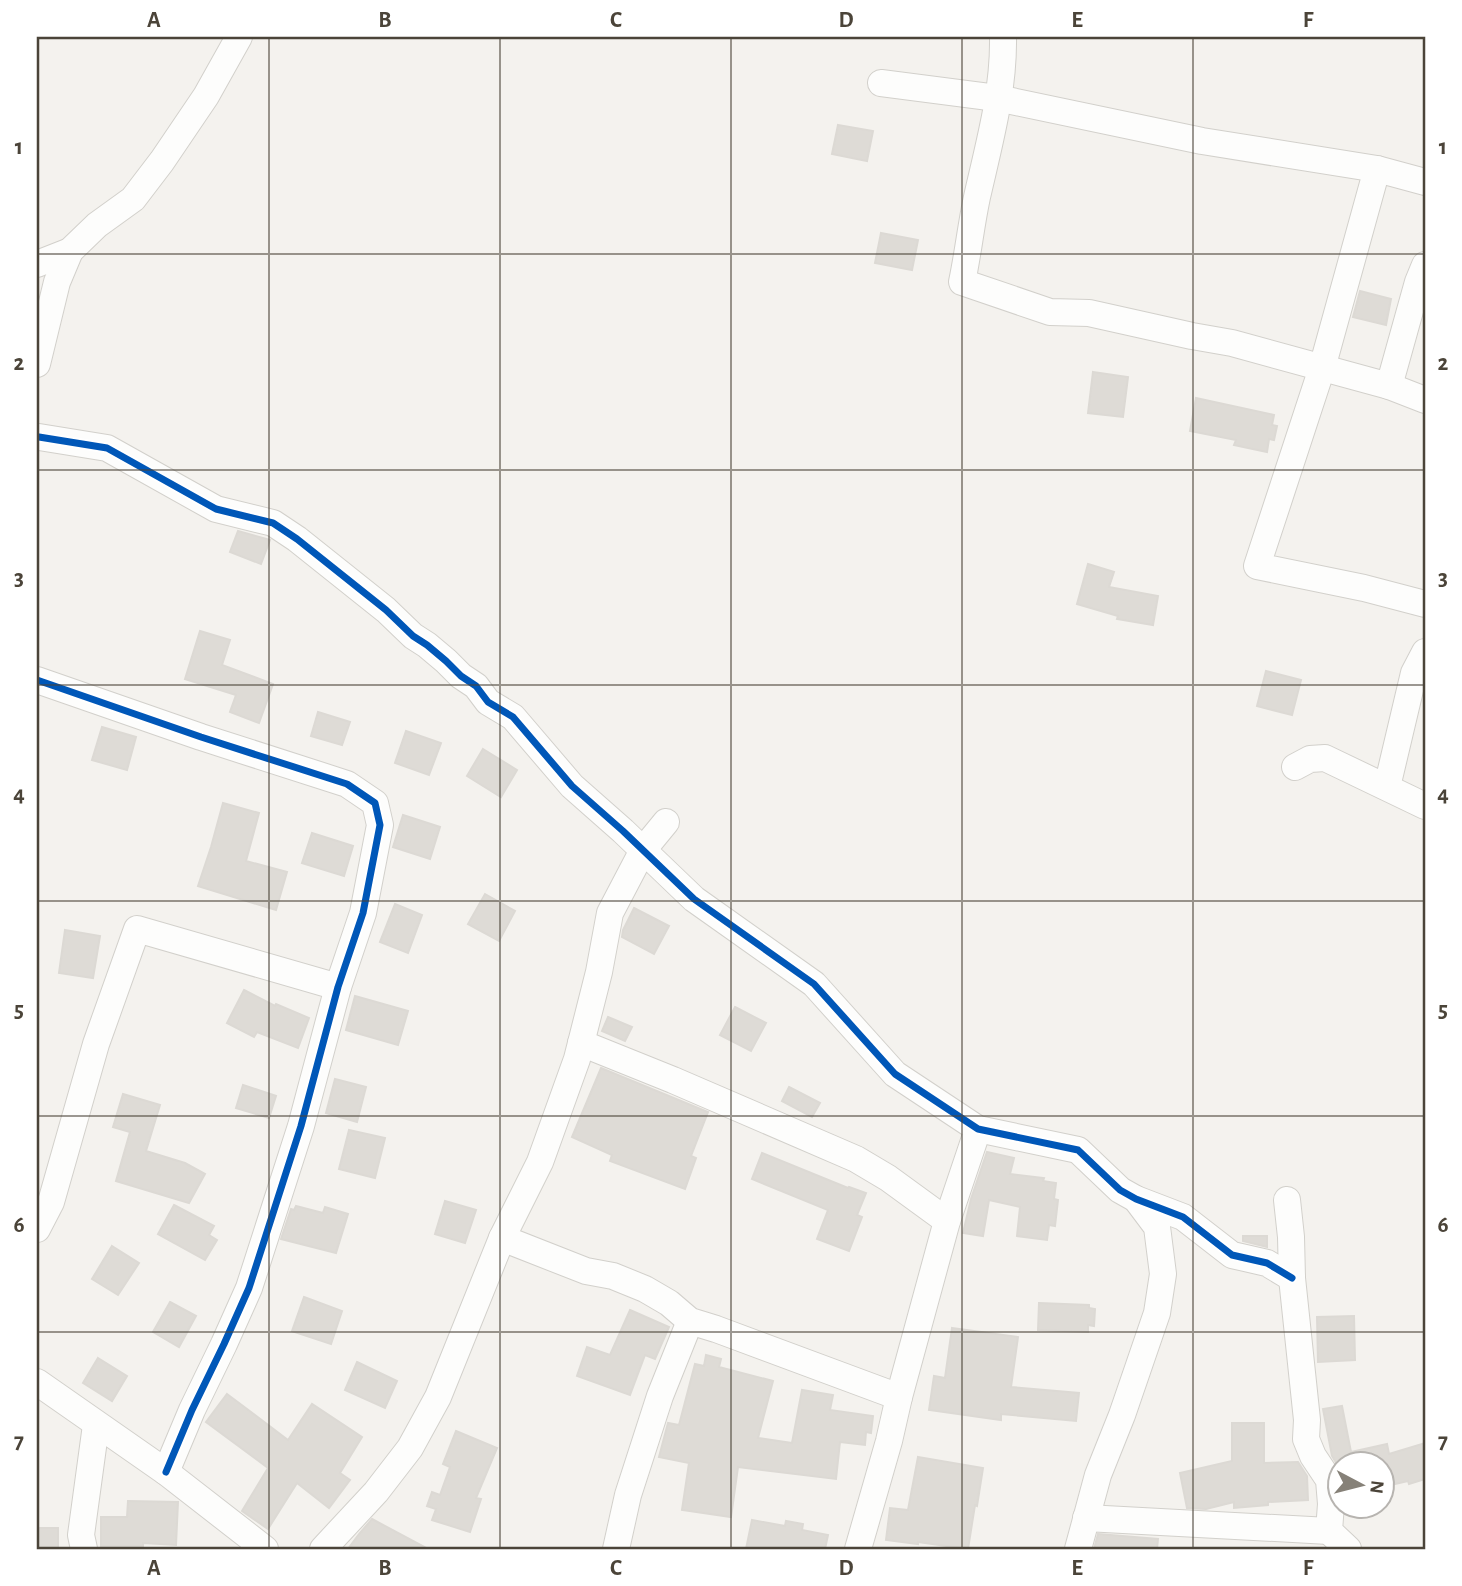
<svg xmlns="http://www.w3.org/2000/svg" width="1462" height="1586" viewBox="0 0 1462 1586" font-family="'Alegreya Sans',sans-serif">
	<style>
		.building { fill: #dedbd6; stroke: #dcd9d4; stroke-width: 2 }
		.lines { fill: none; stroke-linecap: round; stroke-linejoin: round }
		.minor-casing { stroke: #d2d0cb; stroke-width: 28 }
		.minor { stroke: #fdfdfc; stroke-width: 26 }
		.cycleway-casing { stroke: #fff; stroke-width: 11 }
		.cycleway { stroke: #0057b8; stroke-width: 7 }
		.grid { fill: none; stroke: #4b4439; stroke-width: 2; stroke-opacity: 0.55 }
		.neatline { fill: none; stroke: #4b4439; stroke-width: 2.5 }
		.grid-label { font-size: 23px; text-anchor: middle; font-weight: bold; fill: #4b4439 }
	</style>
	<rect width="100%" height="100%" fill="#f4f2ee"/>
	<!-- building -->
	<g class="building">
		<polygon points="838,125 873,131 867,161 832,154"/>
		<polygon points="881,233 918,240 912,270 875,263"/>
		<polygon points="1360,291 1391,299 1386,325 1353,317"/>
		<polygon points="1093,372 1128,377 1123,417 1088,413"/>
		<polygon points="1196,398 1274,415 1272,425 1277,426 1274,440 1269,439 1267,452 1234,445 1236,440 1190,431"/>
		<polygon points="238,531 270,540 261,564 230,552"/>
		<polygon points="1088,564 1114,572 1109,587 1158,596 1153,625 1117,619 1118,616 1077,604"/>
		<polygon points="200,631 230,640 222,665 273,684 259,723 230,712 236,695 185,679"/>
		<polygon points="1266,671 1301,680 1292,715 1257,706"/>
		<polygon points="318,712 350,722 342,745 311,736"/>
		<polygon points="102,727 136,737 127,770 92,760"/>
		<polygon points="406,731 441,743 429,775 395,763"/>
		<polygon points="483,749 517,770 501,797 467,776"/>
		<polygon points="223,803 259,813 246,861 287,872 276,910 198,886 211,847"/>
		<polygon points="403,815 440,827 430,859 393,847"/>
		<polygon points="312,833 353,846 344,876 302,863"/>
		<polygon points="485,894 515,911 499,941 468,924"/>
		<polygon points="395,904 422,915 408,953 380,942"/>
		<polygon points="634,908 669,926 654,954 622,937 623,930"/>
		<polygon points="65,930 100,936 93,978 59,973"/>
		<polygon points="244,990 275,1006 276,1004 309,1018 298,1048 257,1032 254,1037 227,1023"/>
		<polygon points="355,996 408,1011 398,1045 346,1030"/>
		<polygon points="735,1007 766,1023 751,1051 720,1035"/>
		<polygon points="608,1017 632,1027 625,1041 602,1031"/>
		<polygon points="601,1068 708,1112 691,1156 696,1158 685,1189 610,1161 612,1155 572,1137"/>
		<polygon points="335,1079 366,1087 357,1122 326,1113"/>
		<polygon points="243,1085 276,1096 269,1118 236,1108"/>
		<polygon points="789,1087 820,1103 812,1117 782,1101"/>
		<polygon points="123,1094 160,1105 146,1151 185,1163 205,1174 189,1203 116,1181 130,1132 113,1127"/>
		<polygon points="349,1130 385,1138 375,1178 339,1169"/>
		<polygon points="987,1152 1014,1158 1010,1174 1044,1178 1043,1181 1056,1183 1054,1199 1058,1200 1055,1226 1049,1225 1047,1240 1017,1236 1020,1207 989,1200 983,1236 963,1233 971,1199"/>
		<polygon points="762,1153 848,1188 849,1187 866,1193 857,1215 862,1217 849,1251 817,1239 828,1210 752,1179"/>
		<polygon points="445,1201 476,1210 465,1243 435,1234"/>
		<polygon points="174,1205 214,1226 209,1235 217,1240 205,1260 158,1234"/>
		<polygon points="296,1206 323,1213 325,1207 348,1214 336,1253 281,1239 291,1209 294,1210"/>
		<polygon points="1243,1236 1267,1236 1267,1247 1243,1241"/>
		<polygon points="112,1246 139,1263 118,1295 92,1279"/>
		<polygon points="304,1297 342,1311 331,1344 292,1331"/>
		<polygon points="170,1302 196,1316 179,1347 153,1332"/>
		<polygon points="1039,1303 1089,1305 1089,1308 1095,1309 1094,1326 1088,1325 1088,1332 1038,1330"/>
		<polygon points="630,1310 669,1327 655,1359 645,1355 630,1395 577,1376 587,1347 610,1355"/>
		<polygon points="1354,1316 1355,1360 1318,1362 1317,1317"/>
		<polygon points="952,1328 1018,1337 1011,1387 1079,1393 1076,1421 1001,1414 1001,1420 929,1410 934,1376 945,1378"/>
		<polygon points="706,1355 721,1359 719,1367 773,1381 758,1438 792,1443 802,1390 833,1395 830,1410 873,1416 871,1433 866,1432 865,1445 840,1442 836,1479 738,1467 731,1517 682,1510 689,1463 659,1457 668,1423 679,1425 695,1364 704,1366"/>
		<polygon points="98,1358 127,1376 112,1401 83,1383"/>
		<polygon points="357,1362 397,1381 385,1408 345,1390"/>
		<polygon points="227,1394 288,1440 312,1404 362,1437 340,1473 350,1480 329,1508 297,1483 268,1529 242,1511 268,1468 206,1422"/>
		<polygon points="1342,1406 1351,1452 1387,1444 1389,1454 1425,1443 1425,1479 1409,1484 1408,1481 1382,1487 1382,1464 1340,1464 1338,1466 1332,1456 1323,1409"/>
		<polygon points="1232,1423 1264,1423 1264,1463 1298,1462 1307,1476 1308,1500 1268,1502 1268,1505 1234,1508 1234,1502 1206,1509 1187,1508 1180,1473 1232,1461"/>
		<polygon points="456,1431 497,1448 476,1498 481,1499 470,1532 432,1520 436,1509 427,1506 432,1492 440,1495 450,1467 443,1464"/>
		<polygon points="918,1457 983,1468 977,1506 975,1505 968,1549 918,1542 918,1544 886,1540 890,1508 908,1510"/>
		<polygon points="128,1501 178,1502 176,1545 143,1543 143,1546 101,1546 101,1517 127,1517"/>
		<polygon points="372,1519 428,1549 348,1549 359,1534"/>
		<polygon points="752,1520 785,1526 786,1521 803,1524 802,1530 828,1535 825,1549 746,1549"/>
		<polygon points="37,1528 58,1528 58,1549 37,1548"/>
		<polygon points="1098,1534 1158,1539 1157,1549 1094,1549"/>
	</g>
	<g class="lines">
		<!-- minor casing -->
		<g class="minor-casing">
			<g id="minor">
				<path d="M1003,37C1004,91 989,144 977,197C971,225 968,254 962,282L1050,312L1089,313L1192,336L1232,343L1389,386L1425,400"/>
				<polyline points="881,83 997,98 1202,141 1377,169 1425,182"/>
				<polyline points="1377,169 1322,368 1257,566 1364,588 1425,604"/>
				<polyline points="37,264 70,251 97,225 133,199 162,161 206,96 239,37"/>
				<polyline points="37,364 57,282 70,251"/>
				<polyline points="1389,386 1418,282 1425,265"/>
				<polyline points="39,437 107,448 216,509 273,523 297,539 386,610 413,636 427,645 446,661 461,676 476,686 488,702 513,717 572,786 623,831 694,899 814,984 895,1074 978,1129 1078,1150 1120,1190 1136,1199 1183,1217 1232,1255 1267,1263 1292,1278"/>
				<polyline points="37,680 201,737 347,784 375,803 380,825 363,913 338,987 301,1126 249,1288 224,1344 192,1410 166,1472"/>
				<polyline points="1295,767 1310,759 1325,758 1425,806"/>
				<polyline points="1387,787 1414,673 1425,652"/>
				<polyline points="581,1043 673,1080 856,1159 888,1178 947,1221"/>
				<polyline points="1287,1200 1291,1237 1292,1278 1307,1420 1306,1439 1313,1456 1329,1480 1331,1504 1329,1531 1348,1549"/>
				<polyline points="37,1229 51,1202 96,1044 137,929 338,987"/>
				<polyline points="502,1238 586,1271 613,1276 645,1289 669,1303 690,1321 716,1329 899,1397"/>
				<polyline points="37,1382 166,1472 265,1549"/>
				<polyline points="1086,1518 1329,1531"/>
				<polyline points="84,1549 81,1535 96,1425"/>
				<polyline points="323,1549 376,1492 410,1448 438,1397 502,1238 540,1162 577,1059 599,972 610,913 643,850 666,822"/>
				<polyline points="616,1549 628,1495 660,1396 690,1321"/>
				<polyline points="858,1549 889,1441 899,1397 947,1221 978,1129"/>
				<polyline points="1078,1549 1098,1475 1122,1415 1157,1313 1163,1274 1157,1227 1136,1199"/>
			</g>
		</g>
		<!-- minor -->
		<use href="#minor" class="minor"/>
		<!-- cycleway casing -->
		<g class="cycleway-casing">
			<g id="cycleway">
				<polyline points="39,437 107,448 216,509 273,523 297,539 386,610 413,636 427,645 446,661 461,676 476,686 488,702 513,717 572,786 623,831 694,899 814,984 895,1074 978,1129 1078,1150 1120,1190 1136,1199 1183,1217 1232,1255 1267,1263 1292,1278"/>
				<polyline points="37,680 201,737 347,784 375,803 380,825 363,913 338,987 301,1126 249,1288 224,1344 192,1410 166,1472"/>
			</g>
		</g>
		<!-- cycleway -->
		<use href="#cycleway" class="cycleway"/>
	</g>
	<!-- grid -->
	<path class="grid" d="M269,37V1549M500,37V1549M731,37V1549M962,37V1549M1193,37V1549M37,254H1425M37,470H1425M37,685H1425M37,901H1425M37,1116H1425M37,1332H1425"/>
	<!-- border -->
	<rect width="1462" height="1586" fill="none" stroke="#ffffff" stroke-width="77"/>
	<!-- north arrow -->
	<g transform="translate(1361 1485) rotate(97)"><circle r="33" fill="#ffffff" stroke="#b7b4b0" stroke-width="2"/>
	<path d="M0-5L12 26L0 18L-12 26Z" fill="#868178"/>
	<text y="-10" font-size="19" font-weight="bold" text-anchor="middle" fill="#4b4439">N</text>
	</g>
	<rect x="38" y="38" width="1386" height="1510" class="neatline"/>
	<g class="grid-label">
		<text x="154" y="27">A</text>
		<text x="385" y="27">B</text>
		<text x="616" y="27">C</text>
		<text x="846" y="27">D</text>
		<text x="1077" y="27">E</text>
		<text x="1308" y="27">F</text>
		<text x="19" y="154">1</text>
		<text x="1443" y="154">1</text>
		<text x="19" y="370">2</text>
		<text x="1443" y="370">2</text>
		<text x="19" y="585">3</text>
		<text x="1443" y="585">3</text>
		<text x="19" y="801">4</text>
		<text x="1443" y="801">4</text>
		<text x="19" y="1017">5</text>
		<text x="1443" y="1017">5</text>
		<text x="19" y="1232">6</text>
		<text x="1443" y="1232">6</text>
		<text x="19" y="1448">7</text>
		<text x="1443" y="1448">7</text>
		<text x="154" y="1575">A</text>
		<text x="385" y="1575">B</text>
		<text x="616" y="1575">C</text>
		<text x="846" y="1575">D</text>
		<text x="1077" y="1575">E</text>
		<text x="1308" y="1575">F</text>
	</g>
</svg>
